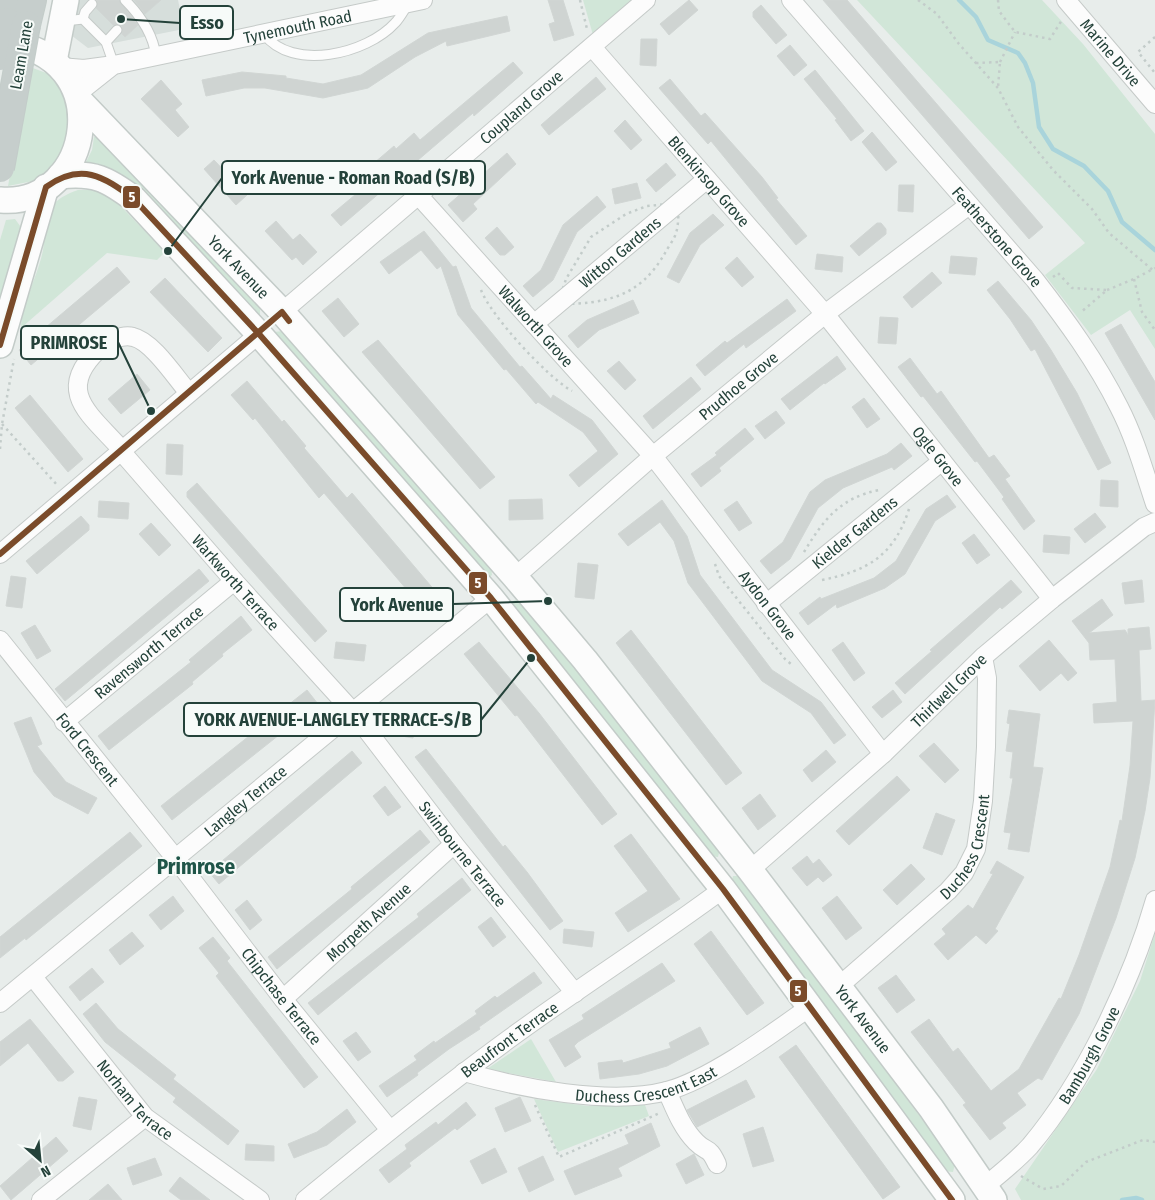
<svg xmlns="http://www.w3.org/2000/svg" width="1155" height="1200" viewBox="0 0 1155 1200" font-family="'Fira Sans Condensed',sans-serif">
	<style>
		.built { fill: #d6dedb }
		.green { fill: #d1e6d8 }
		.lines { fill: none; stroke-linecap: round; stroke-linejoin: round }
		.stream { stroke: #a9d4db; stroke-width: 4.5 }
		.building { fill: #cfd4d2; stroke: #d1d6d4 }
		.service-casing { stroke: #c5cac8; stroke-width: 11 }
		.minor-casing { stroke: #c5cac8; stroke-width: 20 }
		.secondary-casing { stroke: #c3cbc8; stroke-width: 28 }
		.trunk-casing { stroke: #c3ccc9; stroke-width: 30 }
		.path { stroke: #c3ccca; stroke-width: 2.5; stroke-dasharray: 2.5 4; stroke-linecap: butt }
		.service { stroke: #fcfcfc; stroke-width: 9 }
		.minor { stroke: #fcfcfc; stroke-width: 18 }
		.secondary { stroke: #fcfcfc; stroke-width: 25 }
		.trunk { stroke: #c6cecc; stroke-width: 28 }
		.trunk-bridge-casing { stroke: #c3ccc9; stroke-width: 30; stroke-linecap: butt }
		.trunk-bridge { stroke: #c6cecc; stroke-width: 28 }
		.bus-1-casing { stroke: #f7fbf9; stroke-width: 10 }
		.bus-1 { stroke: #7a4b2a; stroke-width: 6 }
		.labels { text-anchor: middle; stroke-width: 4; stroke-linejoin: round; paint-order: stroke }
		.street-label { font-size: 16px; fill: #24423a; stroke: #f7fbf9 }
		.district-label { font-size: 21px; font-weight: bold; fill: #1f5548; stroke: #f7fbf9 }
		.leader { fill: none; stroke: #24423a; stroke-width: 2 }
		.callout-dot { fill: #24423a; stroke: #f7fbf9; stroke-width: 2 }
		.callout { fill: #f7fbf9; stroke: #24423a; stroke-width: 2 }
		.callout-label { font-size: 18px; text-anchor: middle; font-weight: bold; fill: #24423a }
		.line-badge { stroke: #f7fbf9; stroke-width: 2 }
		.badge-label { font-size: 14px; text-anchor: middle; font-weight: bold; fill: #fff }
	</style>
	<rect width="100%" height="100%" fill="#e8edeb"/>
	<!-- built -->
	<polygon class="built" points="73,0 178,0 184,29 88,48 67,32"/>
	<!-- green -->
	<g class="green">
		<polygon points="583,0 636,0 593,35"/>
		<polygon points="857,0 1042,0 1083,44 1155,134 1155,349 1130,310 1091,335 1045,275 1085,243"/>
		<polygon points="30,67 49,74 63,94 71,114 70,137 48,173 33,181 8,186"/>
		<polygon points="103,133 260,306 260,315 256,317 251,315 120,174 85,164 92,150 94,137"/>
		<path d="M78,190H94L109,194L165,252L157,260L107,253L21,328C22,303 38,276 43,250C46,234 38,225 49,209C57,199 66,194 78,190Z"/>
		<polygon points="15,219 23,230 0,309 0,240 6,220"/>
		<polygon points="283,331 491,565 492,575 489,577 273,335 274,332"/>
		<polygon points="520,598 720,849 718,857 710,856 512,610 513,601"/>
		<polygon points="733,876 742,876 955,1164 953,1172 943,1171 731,884"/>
		<polygon points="1155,933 1155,1200 1021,1200 1015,1189 1097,1069 1140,981"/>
		<polygon points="531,1039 556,1082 487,1069"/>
		<polygon points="534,1099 588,1106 645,1105 649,1116 558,1152"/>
	</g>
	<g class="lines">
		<!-- stream -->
		<g class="stream">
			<polyline points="959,0 976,17 988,40 1018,53 1025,63 1033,83 1039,127 1053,149 1084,166 1108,191 1122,222 1155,250"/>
			<polyline points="1122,1200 1136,1198 1142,1200"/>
		</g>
	</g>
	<!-- building -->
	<g class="building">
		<polygon points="97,0 119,0 138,25 125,37 122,34 122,26 113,25 96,8"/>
		<polygon points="134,0 161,0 145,14"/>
		<polygon points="548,0 563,0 574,35 554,41 549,24 555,22"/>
		<polygon points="689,0 698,10 669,35 660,24"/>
		<polygon points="823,0 847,0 1043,227 1029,239"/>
		<polygon points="761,5 787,35 776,44 753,17 753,12"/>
		<polygon points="507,16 510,31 447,46 446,41 415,57 368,88 323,98 265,88 244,88 206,96 202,80 242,72 286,76 286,78 323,84 361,75 428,33"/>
		<polygon points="641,39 657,39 656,66 640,65"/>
		<polygon points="790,45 807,65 794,76 777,56"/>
		<polygon points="513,62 523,73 474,116 473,113 341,226 331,215 368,184 360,175 394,146 396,149 414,133 420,140"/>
		<polygon points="815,70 864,131 851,141 835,120 837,119 804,79"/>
		<polygon points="596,77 606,89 549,135 541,125"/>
		<polygon points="670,79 701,116 705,113 762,177 778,198 776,199 807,236 796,245 711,141 708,144 659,88"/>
		<polygon points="161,80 182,104 175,110 189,127 178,137 141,99"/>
		<polygon points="625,120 642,140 631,150 614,131"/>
		<polygon points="872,132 897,162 886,171 862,142"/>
		<polygon points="507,153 516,164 473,204 477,209 463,222 448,205"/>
		<polygon points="214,160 247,195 236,205 204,169"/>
		<polygon points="666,163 676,175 656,192 646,180"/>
		<polygon points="637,183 641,198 615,204 612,189"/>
		<polygon points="899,185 914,185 913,212 898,211"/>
		<polygon points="597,196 606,207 577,232 553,280 533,297 523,286 541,270 563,225"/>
		<polygon points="713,214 724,225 700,245 679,283 667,277 690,233"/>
		<polygon points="276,221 293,240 300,234 317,252 303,265 296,257 292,260 265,231"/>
		<polygon points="877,223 881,223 886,229 886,234 859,256 850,246"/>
		<polygon points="497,227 514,247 505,255 500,255 485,238"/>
		<polygon points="424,231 453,267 456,266 471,308 520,367 522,366 551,399 553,395 592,420 618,454 579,487 569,475 598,451 583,432 538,402 536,404 506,369 504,370 458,315 441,266 437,269 421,250 389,274 380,262"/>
		<polygon points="817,254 843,257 842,272 815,269"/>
		<polygon points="951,256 977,258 975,275 949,273"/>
		<polygon points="737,257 754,277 742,287 725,268"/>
		<polygon points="117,267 130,282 31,365 19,350"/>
		<polygon points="932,272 942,283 912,308 903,297"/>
		<polygon points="165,278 222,338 208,352 150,292"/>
		<polygon points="998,281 1031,320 1051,350 1077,393 1111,463 1098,470 1035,349 1031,351 1010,319 987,290"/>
		<polygon points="338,298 359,324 344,337 322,311"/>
		<polygon points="787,299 796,311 746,348 744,344 705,376 696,365 725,341 727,343"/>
		<polygon points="633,300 639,313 599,330 578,348 568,336 587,320"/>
		<polygon points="880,317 898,318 896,344 878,343"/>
		<polygon points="1121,324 1155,382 1155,420 1105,333"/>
		<polygon points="378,340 495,477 480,489 362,352"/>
		<polygon points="837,356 846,369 825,384 824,383 790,410 781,399"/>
		<polygon points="910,358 937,394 941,391 989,458 994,455 1010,476 1005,479 1035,521 1024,530 1002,499 1004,497 977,461 975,462 923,396 921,397 898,367"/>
		<polygon points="619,361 636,380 625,390 607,371"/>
		<polygon points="137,374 150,390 121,414 108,399"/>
		<polygon points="691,377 701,389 653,429 643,416"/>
		<polygon points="247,381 282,422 284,420 306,446 304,448 347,498 352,493 442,599 426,612 324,493 319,498 255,418 253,420 231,395"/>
		<polygon points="30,395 83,459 68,472 15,408"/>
		<polygon points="864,398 880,419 867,428 852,407"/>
		<polygon points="776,411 785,423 765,439 755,426"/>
		<polygon points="745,428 754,439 719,468 721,471 701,487 691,474 717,455 715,453"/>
		<polygon points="901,443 912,456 894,470 892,467 843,488 818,508 790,559 771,574 760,561 783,542 810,492 825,480 887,454"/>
		<polygon points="167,444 183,445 182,475 166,474"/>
		<polygon points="1101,480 1118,481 1118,507 1100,506"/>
		<polygon points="197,483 327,631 315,642 187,497 187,492"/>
		<polygon points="947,495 956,507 935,521 905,574 885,588 837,608 836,604 808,625 799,613 820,597 821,599 874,578 896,561 926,509"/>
		<polygon points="542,499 543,519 509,520 509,500"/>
		<polygon points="662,500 687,536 700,575 772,670 821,702 846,735 834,744 811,713 762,681 688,583 674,541 660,522 628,546 618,534"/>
		<polygon points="99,501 129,503 128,519 98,517"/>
		<polygon points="737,501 752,523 739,531 724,510"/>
		<polygon points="1095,513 1106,527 1085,543 1074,529"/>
		<polygon points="81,516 89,525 89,530 37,574 26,561"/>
		<polygon points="151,523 171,545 159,556 139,534"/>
		<polygon points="974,534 990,555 977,564 962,543"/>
		<polygon points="1044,535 1070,537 1069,554 1043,552"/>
		<polygon points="578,563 598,565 594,599 575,597"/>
		<polygon points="199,569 209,581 65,701 55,689"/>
		<polygon points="11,576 26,578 22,608 6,606"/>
		<polygon points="1011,580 1022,592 1002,609 1000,607 905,694 895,683 932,651 930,650"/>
		<polygon points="1142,580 1144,602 1125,604 1122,583"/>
		<polygon points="1102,599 1113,615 1089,633 1125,630 1128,635 1128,629 1149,627 1151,649 1139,650 1141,701 1155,700 1150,778 1145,811 1135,858 1116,918 1079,1014 1042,1080 1038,1078 1017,1093 1026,1105 1002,1123 1006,1128 990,1140 963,1105 966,1103 911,1032 929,1019 953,1052 958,1048 991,1091 1019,1069 1059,998 1061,999 1079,955 1110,867 1120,820 1122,821 1130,766 1133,721 1094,723 1093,704 1117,702 1115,659 1090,660 1089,643 1072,621"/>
		<polygon points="241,616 252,630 222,654 223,656 192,682 193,684 109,750 98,736 191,662 189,660"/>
		<polygon points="35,625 51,651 37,659 21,633"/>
		<polygon points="631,630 742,773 726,785 616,643"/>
		<polygon points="1049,640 1077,673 1068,681 1061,673 1040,691 1019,666"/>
		<polygon points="336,642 366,645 364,661 334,658"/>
		<polygon points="479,642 539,713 617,814 602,825 517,715 515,716 464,654"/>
		<polygon points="843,642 865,673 854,681 832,650"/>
		<polygon points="307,690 318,704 172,820 161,806"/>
		<polygon points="893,690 902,702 882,718 872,707"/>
		<polygon points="410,704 431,708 428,719 417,717 413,738 396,735 400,711 409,713"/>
		<polygon points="1009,710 1040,714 1033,767 1043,768 1029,852 1008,849 1011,833 1004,832 1013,778 1010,778 1013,752 1006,751 1010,724 1007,723"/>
		<polygon points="31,717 42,744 37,746 66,782 97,798 88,814 54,796 34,772 14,723"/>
		<polygon points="934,743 959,770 945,783 919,756"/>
		<polygon points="426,749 503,847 505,845 527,872 563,921 550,930 415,757"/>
		<polygon points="826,750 836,762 812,782 803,770"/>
		<polygon points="352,751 362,763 219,884 209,872"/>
		<polygon points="897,776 910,790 849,845 836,831"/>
		<polygon points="385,786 401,807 388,816 373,796"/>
		<polygon points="760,794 776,816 758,830 742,808"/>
		<polygon points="936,813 955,820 942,855 923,848"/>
		<polygon points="420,830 430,842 277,969 268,957 352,889 351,887"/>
		<polygon points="130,832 142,846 26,940 25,938 0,958 0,937"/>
		<polygon points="631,834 680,899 628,932 615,913 648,891 614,846"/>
		<polygon points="807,856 813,864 819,859 832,875 823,882 818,877 807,886 792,868"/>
		<polygon points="997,861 1024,877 995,929 998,931 986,944 976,935 948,960 934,944 946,934 942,929 968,905 973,909 993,874 990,873"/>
		<polygon points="911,864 925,879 897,905 883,890"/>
		<polygon points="462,878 471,890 318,1015 308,1003 419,917 417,914"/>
		<polygon points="173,896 184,911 161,930 149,915"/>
		<polygon points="837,896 862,928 846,940 822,908"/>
		<polygon points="247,900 262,920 250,930 235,910"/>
		<polygon points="491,917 506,937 493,947 478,927"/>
		<polygon points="564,929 594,932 592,947 563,943"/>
		<polygon points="711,931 764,1003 747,1015 694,944"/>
		<polygon points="132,932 144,946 120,965 109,950"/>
		<polygon points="213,937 230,958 227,961 318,1077 304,1088 216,976 219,973 199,948"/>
		<polygon points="662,963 675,981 578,1042 574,1046 581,1057 565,1067 549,1040 584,1019 582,1015"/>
		<polygon points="92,968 104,982 80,1001 69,987"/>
		<polygon points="534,972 542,983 479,1027 480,1029 449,1049 417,1073 418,1075 387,1097 379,1086 417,1060 414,1056 434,1041 435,1043 477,1014 475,1011 495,996 497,998"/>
		<polygon points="896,975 915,1000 897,1013 878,988"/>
		<polygon points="96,1003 118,1029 176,1075 173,1079 239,1131 228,1145 173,1102 176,1098 105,1042 83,1014"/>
		<polygon points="30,1019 74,1072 63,1081 58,1081 28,1043 0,1066 0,1042"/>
		<polygon points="700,1027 709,1044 667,1066 639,1074 600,1079 598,1063 622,1060 623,1063 671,1048 669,1043"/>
		<polygon points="356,1032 371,1052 358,1061 343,1041"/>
		<polygon points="796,1045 900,1187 883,1199 779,1057"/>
		<polygon points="746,1080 755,1097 697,1127 687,1110"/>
		<polygon points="79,1097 97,1100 91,1130 73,1126"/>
		<polygon points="520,1097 531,1121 505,1132 495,1108"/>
		<polygon points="466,1102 476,1115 457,1130 455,1128 409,1163 411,1166 389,1183 379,1170 407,1149 405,1145 436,1122 438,1125"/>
		<polygon points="347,1109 356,1122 327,1145 294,1158 288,1144 317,1132"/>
		<polygon points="651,1123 660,1146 618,1168 622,1176 575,1195 564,1171 629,1144 625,1135"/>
		<polygon points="763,1127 774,1161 753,1167 743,1134"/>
		<polygon points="56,1137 68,1151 11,1200 0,1186"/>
		<polygon points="246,1144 274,1146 274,1161 245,1160"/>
		<polygon points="495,1148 507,1172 482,1184 470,1161"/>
		<polygon points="694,1154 704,1175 686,1184 676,1164"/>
		<polygon points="543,1156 554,1180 529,1192 518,1168"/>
		<polygon points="155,1158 162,1175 133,1185 127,1168"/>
		<polygon points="180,1177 210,1200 181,1200 169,1191"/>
		<polygon points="108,1184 122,1200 89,1200"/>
	</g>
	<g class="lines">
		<!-- service casing -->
		<g class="service-casing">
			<g id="service">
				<path d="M125,0C141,16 153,34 156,56"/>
				<polyline points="83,19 85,12 92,4"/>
				<polyline points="65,21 83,19 106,42 114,65"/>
				<path d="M264,34C292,72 367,54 395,23C400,18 404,10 408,4"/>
				<polyline points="106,42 117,30"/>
			</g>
		</g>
		<!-- minor casing -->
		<g class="minor-casing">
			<g id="minor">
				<path id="s1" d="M791,0L1035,280C1066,320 1096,361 1119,407C1135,438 1144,471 1155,504"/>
				<path id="s2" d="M1066,0L1155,104"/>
				<path id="s3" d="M592,47L825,314L1052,599"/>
				<path id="s4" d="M60,67L84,69L114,65L423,0"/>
				<polyline points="77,94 111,67"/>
				<path id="s5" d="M419,196L653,456L883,754"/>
				<path id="s6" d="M282,312L646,0"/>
				<path id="s7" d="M534,324L707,179"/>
				<path id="s8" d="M120,450L234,581L353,712L454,844L575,993"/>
				<path d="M122,450C91,415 54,392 98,350C105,342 122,334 133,337C152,341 176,378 189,393"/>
				<polyline points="0,554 259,334"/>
				<path id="s9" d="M515,577L653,456L825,314L969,205"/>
				<path id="s10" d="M766,604L942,461"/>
				<path id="s11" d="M0,640L176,859L283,999L390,1130"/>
				<path id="s12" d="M64,722L234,581"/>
				<path id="s13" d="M750,870L883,754L983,657L1052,599L1144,527L1155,522"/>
				<path id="s14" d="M33,977L145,1117L260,1200"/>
				<path id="s15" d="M838,987L948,891L964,873L976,849L983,801L986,747L987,678L983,657"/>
				<path id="s16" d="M283,999L454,844"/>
				<path id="s17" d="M0,1003L491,598"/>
				<path id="s18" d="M464,1072C520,1088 610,1106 667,1091C711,1079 773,1033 811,1006"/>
				<path d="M667,1091C675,1109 682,1128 696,1142C708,1154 708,1145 717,1164"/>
				<path id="s19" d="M985,1186C1000,1174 1016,1161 1030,1146C1084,1082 1132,981 1155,900"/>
				<polyline points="41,1200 145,1117"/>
				<path id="s20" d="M305,1200C372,1145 439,1090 509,1039C580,987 653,941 723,889"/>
			</g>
		</g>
		<!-- secondary casing -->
		<g class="secondary-casing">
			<g id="secondary">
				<polyline points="54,61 66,0"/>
				<path id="s21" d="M79,100L282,312L515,577L585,660L750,870L931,1108L994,1200"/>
				<path d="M60,176C94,172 107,179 134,199L259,334L491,598L723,889L952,1200"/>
				<path d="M0,200C93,208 120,54 3,42"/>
				<polyline points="0,345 46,187"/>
			</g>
		</g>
		<!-- trunk casing -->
		<g class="trunk-casing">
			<g id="trunk">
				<polyline points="7,22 11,0"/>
				<polyline points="26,25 32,0"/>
			</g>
		</g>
		<!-- path -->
		<g class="path">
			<polyline points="580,0 587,29"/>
			<polyline points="918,0 937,14 959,44 998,88 1018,127 1053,170 1092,209 1109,233 1155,272"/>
			<polyline points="998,0 999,11 1015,32 1050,39 1062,20"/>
			<polyline points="1155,37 1138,52 1155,73"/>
			<polyline points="1000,62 1015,32"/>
			<polyline points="976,63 1000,62 998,88"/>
			<path d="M679,203C678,212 679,224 676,233C674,240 668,247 665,253C640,297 606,304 558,304L566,279L591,237L626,214L647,206Z"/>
			<polyline points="1053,277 1058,273 1072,288 1107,290 1080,313"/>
			<polyline points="1134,279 1142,312 1155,330"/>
			<path d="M481,290C491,316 547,377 572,391"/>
			<polyline points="1107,290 1134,279 1155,268"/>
			<polyline points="2,424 58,486"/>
			<polyline points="0,449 2,424 14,359"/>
			<path d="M804,552C824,519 840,498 879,490"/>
			<polyline points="715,564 719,576 785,659 791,664"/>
			<path d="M822,580C867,571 894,556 909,509"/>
			<polyline points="535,1105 559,1157 660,1113"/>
			<polyline points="1021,1176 1043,1189 1061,1186 1086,1162 1143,1140 1155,1142"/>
		</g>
		<!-- service -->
		<use href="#service" class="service"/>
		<!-- minor -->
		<use href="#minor" class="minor"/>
		<!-- secondary -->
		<use href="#secondary" class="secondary"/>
		<!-- trunk -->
		<use href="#trunk" class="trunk"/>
		<!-- trunk-bridge casing -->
		<g class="trunk-bridge-casing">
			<g id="trunk-bridge">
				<polyline points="0,56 7,22"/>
				<polyline points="0,168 26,25"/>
			</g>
		</g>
		<!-- trunk-bridge -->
		<use href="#trunk-bridge" class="trunk-bridge"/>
		<!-- bus-1 casing -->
		<g class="bus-1-casing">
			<g id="bus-1">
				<path d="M0,345L46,187C81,162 103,176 134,199L259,334L491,598L723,889L952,1200"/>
				<polyline points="0,554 282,312 289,321"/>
			</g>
		</g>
		<!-- bus-1 -->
		<use href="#bus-1" class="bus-1"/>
	</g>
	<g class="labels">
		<!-- street labels -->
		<g class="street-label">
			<text dy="6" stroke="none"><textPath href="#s4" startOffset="242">Tynemouth Road</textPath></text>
			<text dy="6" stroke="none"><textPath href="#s2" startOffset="69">Marine Drive</textPath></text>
			<text transform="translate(21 55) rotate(-80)" y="6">Leam Lane</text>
			<text dy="6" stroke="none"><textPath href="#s6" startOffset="315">Coupland Grove</textPath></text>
			<text dy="6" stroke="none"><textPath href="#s3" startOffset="178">Blenkinsop Grove</textPath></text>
			<text dy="6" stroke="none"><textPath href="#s1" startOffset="314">Featherstone Grove</textPath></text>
			<text dy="6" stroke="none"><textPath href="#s7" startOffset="112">Witton Gardens</textPath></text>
			<text dy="6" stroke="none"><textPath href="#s21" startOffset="231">York Avenue</textPath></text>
			<text dy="6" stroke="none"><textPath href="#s5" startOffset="175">Walworth Grove</textPath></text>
			<text dy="6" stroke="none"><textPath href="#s9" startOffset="294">Prudhoe Grove</textPath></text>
			<text dy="6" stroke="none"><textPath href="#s3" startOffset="536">Ogle Grove</textPath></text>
			<text dy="6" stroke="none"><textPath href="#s10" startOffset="114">Kielder Gardens</textPath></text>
			<text dy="6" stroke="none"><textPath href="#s8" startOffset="176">Warkworth Terrace</textPath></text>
			<text dy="6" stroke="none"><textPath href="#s5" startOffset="538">Aydon Grove</textPath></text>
			<text dy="6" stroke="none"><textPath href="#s12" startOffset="110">Ravensworth Terrace</textPath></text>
			<text dy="6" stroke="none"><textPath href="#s13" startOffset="268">Thirlwell Grove</textPath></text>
			<text dy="6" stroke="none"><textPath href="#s11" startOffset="140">Ford Crescent</textPath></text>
			<text dy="6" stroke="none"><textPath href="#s17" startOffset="318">Langley Terrace</textPath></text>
			<text dy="6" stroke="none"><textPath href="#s15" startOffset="195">Duchess Crescent</textPath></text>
			<text dy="6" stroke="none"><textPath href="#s8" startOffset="530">Swinbourne Terrace</textPath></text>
			<text dy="6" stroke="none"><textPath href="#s16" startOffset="115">Morpeth Avenue</textPath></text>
			<text dy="6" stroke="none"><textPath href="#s11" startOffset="454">Chipchase Terrace</textPath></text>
			<text dy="6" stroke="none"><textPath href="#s21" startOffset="1209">York Avenue</textPath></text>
			<text dy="6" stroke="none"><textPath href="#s20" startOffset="260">Beaufront Terrace</textPath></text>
			<text dy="6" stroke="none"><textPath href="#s19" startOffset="169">Bamburgh Grove</textPath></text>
			<text dy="6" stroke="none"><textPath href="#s18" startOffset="186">Duchess Crescent East</textPath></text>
			<text dy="6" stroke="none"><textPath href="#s14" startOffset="160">Norham Terrace</textPath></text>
		</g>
		<!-- district labels -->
		<g class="district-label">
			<text x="196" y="874">Primrose</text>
		</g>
	</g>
	<!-- callouts -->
	<path class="leader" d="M121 19L180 23M168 251L222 178M151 411L118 342M548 601L453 604M531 658L481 720"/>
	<g class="callout-dot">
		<circle cx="121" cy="19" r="5"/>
		<circle cx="168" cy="251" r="5"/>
		<circle cx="151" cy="411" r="5"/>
		<circle cx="548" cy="601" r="5"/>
		<circle cx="531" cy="658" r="5"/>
	</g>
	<g class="callout">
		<rect x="180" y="6" width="53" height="33" rx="5"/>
		<rect x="222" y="161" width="263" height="33" rx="5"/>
		<rect x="21" y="326" width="97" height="33" rx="5"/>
		<rect x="340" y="588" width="113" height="33" rx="5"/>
		<rect x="184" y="703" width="297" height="33" rx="5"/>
	</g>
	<g class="callout-label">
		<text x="207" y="29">Esso</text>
		<text x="353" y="184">York Avenue - Roman Road (S/B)</text>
		<text x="69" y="349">PRIMROSE</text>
		<text x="397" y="611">York Avenue</text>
		<text x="333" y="726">YORK AVENUE-LANGLEY TERRACE-S/B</text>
	</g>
	<g class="line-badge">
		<rect x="122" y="185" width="19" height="24" rx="5" fill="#7a4b2a"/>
		<rect x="468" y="571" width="20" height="24" rx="5" fill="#7a4b2a"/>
		<rect x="789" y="979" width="19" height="24" rx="5" fill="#7a4b2a"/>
	</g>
	<g class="badge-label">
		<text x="132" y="202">5</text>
		<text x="478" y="588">5</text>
		<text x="798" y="996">5</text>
	</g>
	<!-- north arrow -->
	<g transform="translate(40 1160) rotate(153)" stroke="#f7fbf9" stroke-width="4" paint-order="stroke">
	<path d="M0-4L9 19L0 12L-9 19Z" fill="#24423a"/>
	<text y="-8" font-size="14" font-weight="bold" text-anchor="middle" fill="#24423a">N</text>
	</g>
</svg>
